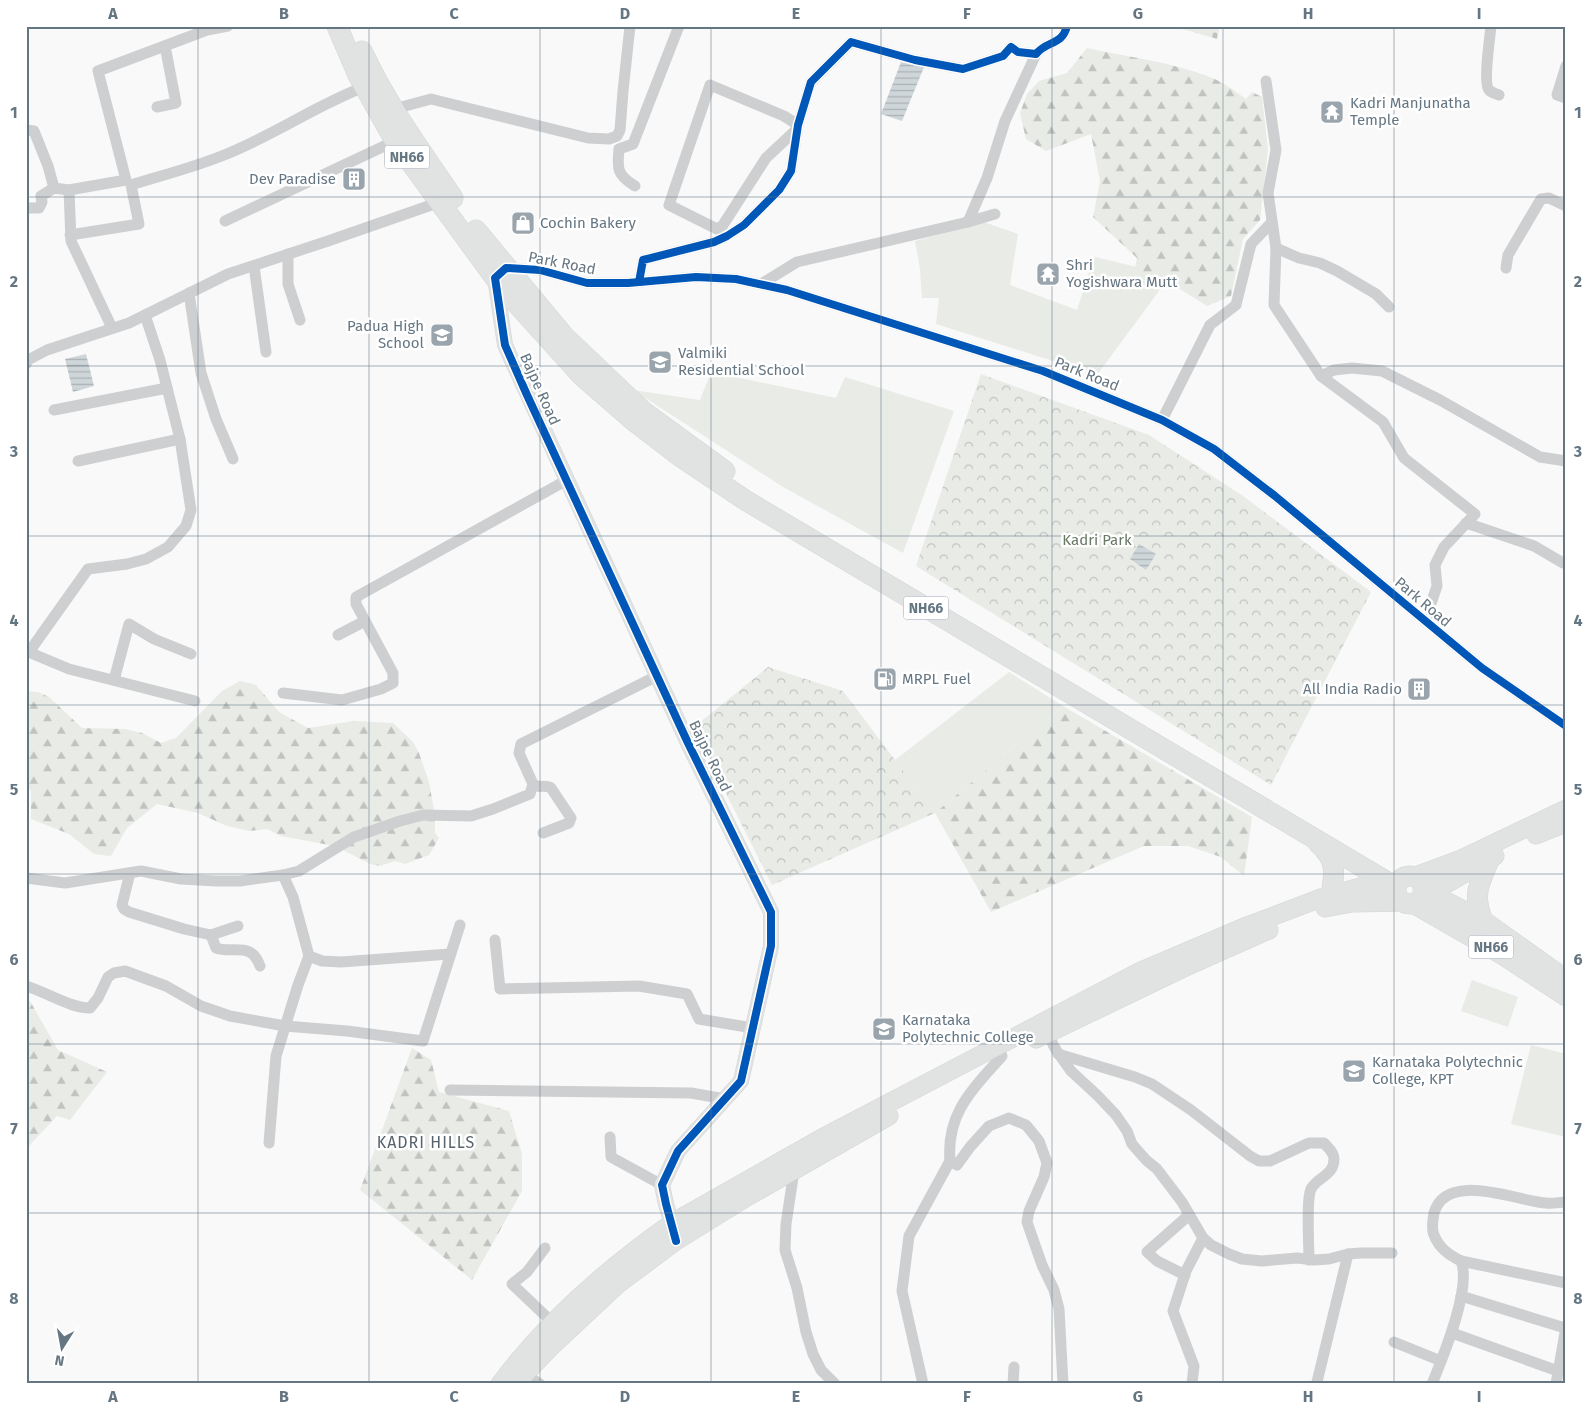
<svg xmlns="http://www.w3.org/2000/svg" width="1592" height="1410" viewBox="0 0 1592 1410" font-family="'Fira Sans',sans-serif">
	<style>
		.grass { fill: #e8ebe6 }
		.forest { fill: url(#forest-firs) }
		.cemetery { fill: url(#cemetery-stones) }
		.park { fill: url(#park-crowns) }
		.water { fill: url(#water-rules) }
		.lines { fill: none; stroke-linecap: round; stroke-linejoin: round }
		.secondary-casing { stroke: #d5d6d7; stroke-width: 16 }
		.primary-casing { stroke: #d5d6d7; stroke-width: 19 }
		.highway-casing { stroke: #d5d6d6; stroke-width: 21 }
		.street { stroke: #cecfd0; stroke-width: 11 }
		.secondary { stroke: #e1e2e2; stroke-width: 15 }
		.primary { stroke: #e1e2e2; stroke-width: 18 }
		.highway { stroke: #e1e2e2; stroke-width: 20 }
		.cycleway-casing { stroke: #fff; stroke-width: 11 }
		.cycleway { stroke: #0057b8; stroke-width: 8 }
		.grid { fill: none; stroke: #657683; stroke-width: 1; stroke-opacity: 0.55 }
		.labels { text-anchor: middle; stroke-width: 5; stroke-linejoin: round; paint-order: stroke }
		.shield { fill: #fff; stroke: #939fa8; stroke-width: 1 }
		.shield-label { font-size: 14px; font-weight: bold; fill: #657683 }
		.poi-label { font-size: 15px; fill: #657683; stroke: #fff; text-anchor: start }
		.street-label { font-size: 15px; fill: #657683; stroke: #fff }
		.park-label { font-size: 15px; fill: #687a64; stroke: #fff }
		.neighbourhood-label { font-size: 16px; letter-spacing: 1px; fill: #57646e; stroke: #fff }
		.neatline { fill: none; stroke: #657683; stroke-width: 2 }
		.grid-label { font-size: 16px; text-anchor: middle; font-weight: bold; fill: #657683 }
	</style>
	<defs>
		<pattern id="forest-firs" width="22" height="20" patternUnits="userSpaceOnUse" patternTransform="scale(1.25)"><rect width="22" height="20" fill="#e8ebe6"/><path d="M5 1l3.5 6h-7zM16 11l3.5 6h-7z" fill="#c0c3c0"/></pattern>
		<pattern id="cemetery-stones" width="16" height="16" patternUnits="userSpaceOnUse" patternTransform="scale(1.25)"><rect width="16" height="16" fill="#e8ebe6"/><path d="M2 7V4a2 2 0 0 1 4 0v3zM10 15v-3a2 2 0 0 1 4 0v3z" fill="#c0c3c0"/></pattern>
		<pattern id="park-crowns" width="20" height="18" patternUnits="userSpaceOnUse" patternTransform="scale(1.25)"><rect width="20" height="18" fill="#e8ebe6"/><path d="M2 6a3 3 0 1 1 6 0M12 15a3 3 0 1 1 6 0" fill="none" stroke="#c0c3c0"/></pattern>
		<pattern id="water-rules" width="6" height="5" patternUnits="userSpaceOnUse" patternTransform="scale(1.25)"><rect width="6" height="5" fill="#ced6d9"/><path d="M0 2.5h6" fill="none" stroke="#abb2b5"/></pattern>
	</defs>
	<rect width="100%" height="100%" fill="#f9f9f9"/>
	<!-- grass -->
	<g class="grass">
		<polygon points="984,222 1018,234 1010,285 1077,310 1090,269 1095,257 1133,266 1162,278 1159,291 1097,375 936,324 939,298 922,298 920,269 915,241"/>
		<polygon points="711,372 836,398 845,377 954,411 903,553 783,487 633,390 700,400"/>
		<polygon points="1009,672 1063,706 935,813 895,760"/>
		<polygon points="1472,980 1518,997 1508,1027 1461,1011"/>
		<polygon points="1531,1045 1566,1054 1566,1137 1511,1124"/>
	</g>
	<!-- forest -->
	<g class="forest">
		<path d="M1087,48C1128,57 1171,62 1210,77C1223,82 1235,91 1246,99L1252,92L1262,97L1268,149L1260,220L1243,239L1231,296L1207,306L1162,278H1133L1137,258L1093,217L1100,181L1091,134L1046,151L1026,139L1020,113L1027,94L1039,81L1067,73Z"/>
		<polygon points="240,681 256,685 279,712 308,728 354,721 393,723 413,742 419,753 429,782 435,816 435,833 439,838 429,855 405,864 395,861 380,866 370,864 335,846 281,836 267,829 249,831 227,826 198,813 157,804 127,828 111,856 94,854 69,834 31,819 31,792 26,780 26,691 38,692 49,697 82,728 125,729 142,733 161,743 176,738 222,691"/>
		<polygon points="1063,706 1252,817 1244,876 1221,857 1188,846 1144,846 991,912 935,813"/>
		<polygon points="26,1000 30,1001 58,1050 107,1072 70,1120 57,1116 26,1149"/>
		<polygon points="412,1048 431,1060 439,1092 509,1111 522,1154 522,1191 472,1280 360,1190"/>
	</g>
	<!-- cemetery -->
	<polygon class="cemetery" points="1173,26 1220,26 1217,39"/>
	<!-- park -->
	<g class="park">
		<polygon points="981,374 1149,435 1243,496 1371,592 1271,785 916,566"/>
		<polygon points="768,667 843,691 935,813 772,885 693,728"/>
	</g>
	<!-- water -->
	<g class="water">
		<polygon points="901,62 924,67 902,121 881,114"/>
		<polygon points="86,354 94,386 73,392 65,359"/>
		<polygon points="1139,544 1156,554 1146,570 1130,559"/>
	</g>
	<g class="lines">
		<!-- secondary casing -->
		<g class="secondary-casing">
			<polyline id="secondary" points="495,277 505,345 510,356 688,743 771,912 771,946 741,1081 678,1151 662,1185 666,1204 675,1234"/>
		</g>
		<!-- primary casing -->
		<g class="primary-casing">
			<g id="primary">
				<polyline points="1536,835 1566,823"/>
				<polyline points="1413,877 1459,860 1566,809"/>
				<polyline points="1423,885 1448,883 1495,856"/>
				<polyline points="1325,908 1352,903 1404,902"/>
				<polyline points="1036,1039 1190,965 1269,930"/>
				<path d="M500,1384C547,1321 608,1268 672,1223L822,1138L1141,971L1242,928L1321,898L1364,886L1396,892"/>
				<polyline points="518,1384 525,1374 554,1344 617,1285 676,1241 747,1197 889,1116"/>
			</g>
		</g>
		<!-- highway casing -->
		<g class="highway-casing">
			<g id="highway">
				<polyline points="337,26 358,75 395,141 495,278 516,303 581,375 635,422 678,455 745,500 1396,887"/>
				<path d="M362,51C386,103 421,151 453,198"/>
				<polyline points="476,230 564,336 644,412 725,471"/>
				<path d="M1318,843C1337,860 1335,872 1331,895"/>
				<circle cx="1410" cy="890" r="14"/>
				<polyline points="1423,890 1483,921 1566,980"/>
				<polyline points="1413,903 1505,956 1566,996"/>
				<path d="M1483,921C1472,894 1479,885 1489,860"/>
			</g>
		</g>
		<!-- street -->
		<g class="street">
			<path d="M1491,26C1490,37 1483,83 1489,90C1491,92 1496,94 1499,95"/>
			<polyline points="1566,66 1557,95 1566,98"/>
			<polyline points="1266,81 1276,150 1268,193 1276,248 1299,258 1320,263 1337,271 1376,294 1389,307"/>
			<polyline points="157,107 176,103 165,46"/>
			<polyline points="394,109 431,99 588,138 609,139 617,136 620,130 623,91 630,26"/>
			<polyline points="797,129 766,158 723,225 717,229 669,205 710,85 784,116 798,125"/>
			<polyline points="26,130 34,131 48,166 54,188"/>
			<path d="M635,186C617,175 617,169 619,149L633,144L679,26"/>
			<polyline points="69,190 71,241 112,328"/>
			<polyline points="26,208 39,208 42,202 41,196 54,188 69,190 126,180 98,71 207,30 228,26"/>
			<polyline points="225,221 395,141"/>
			<polyline points="968,222 987,178 1005,121 1036,54"/>
			<path d="M70,235L139,224L131,185C160,176 191,168 219,157C270,138 314,106 364,87"/>
			<polyline points="1276,248 1274,305 1321,376 1383,422 1404,458 1475,514 1444,547 1435,565 1437,586 1425,621"/>
			<polyline points="288,254 288,284 300,320"/>
			<polyline points="254,266 266,352"/>
			<polyline points="507,268 540,270 587,283 628,283 696,277 736,279 787,290 1043,371 1162,420 1214,449 1275,496 1482,668 1566,726"/>
			<polyline points="1506,268 1508,255 1541,199 1549,198 1566,206"/>
			<path d="M639,282L643,260L714,242L727,236L744,225L779,190L791,171L798,125L811,82L851,42L915,60L963,69L1003,56L1011,47L1018,52L1036,54C1047,40 1062,46 1067,26"/>
			<polyline points="761,284 797,262 968,222 995,214"/>
			<polyline points="189,293 201,373 216,419 233,459"/>
			<polyline points="26,364 28,360 47,350 129,323 228,274 328,241 440,202"/>
			<polyline points="1321,376 1334,370 1352,368 1382,371 1440,400 1540,457 1566,461"/>
			<polyline points="54,410 167,388"/>
			<polyline points="1162,420 1210,325 1236,305 1251,244 1272,222"/>
			<polyline points="78,461 180,439"/>
			<polyline points="1466,523 1534,546 1563,563 1566,563"/>
			<polyline points="338,635 365,621"/>
			<polyline points="26,651 69,669 195,701"/>
			<polyline points="29,652 88,569 127,564 146,559 168,547 186,526 191,510 180,439 160,360 145,315"/>
			<polyline points="114,680 129,624 154,639 191,654"/>
			<polyline points="283,693 342,700 381,689 393,683 393,673 356,604 356,597 567,480"/>
			<path d="M543,833L569,823L571,818L551,788C546,784 538,789 533,784L519,753L521,744L657,676"/>
			<polyline points="130,873 122,905 124,909 129,912 184,929 211,935 238,926"/>
			<polyline points="283,875 293,897 309,956 322,961 341,962 450,954"/>
			<polyline points="26,878 65,883 141,871 181,879 216,881 240,881 283,875 299,871 354,837 400,821 423,815 471,816 493,809 530,794 533,784"/>
			<path d="M211,935L216,948C234,954 251,941 260,966"/>
			<polyline points="495,940 500,989 639,986 687,994 699,1019 753,1028"/>
			<path d="M26,986C46,992 70,1008 90,1008L98,998L108,977L114,973L125,971L166,986L201,1006L230,1016L285,1026L347,1031L423,1041L460,925"/>
			<polyline points="1047,1033 1056,1050 1071,1071 1098,1096 1116,1115 1127,1131 1132,1144 1146,1160 1157,1169 1182,1202 1203,1238 1211,1245 1229,1254 1242,1259 1262,1261 1297,1258 1314,1260 1329,1259 1348,1254 1317,1382 1318,1384"/>
			<path d="M1058,1054L1135,1077L1152,1084L1191,1110L1250,1156L1259,1161H1270L1309,1143H1324C1328,1148 1334,1152 1334,1159C1334,1176 1317,1177 1311,1189C1306,1200 1309,1245 1309,1260"/>
			<path d="M1002,1056C973,1089 946,1113 950,1161L957,1165L970,1147L989,1126L1009,1118L1026,1125L1039,1141L1047,1163L1044,1177L1029,1211L1027,1222L1042,1265L1054,1290L1059,1309L1063,1384"/>
			<polyline points="450,1090 691,1093 725,1099"/>
			<polyline points="610,1137 611,1157 662,1185"/>
			<polyline points="269,1143 276,1056 298,985 309,956"/>
			<polyline points="794,1171 786,1224 785,1250 797,1288 806,1332 813,1354 821,1370 835,1384"/>
			<polyline points="545,1248 527,1272 512,1284 553,1323"/>
			<polyline points="1348,1254 1361,1253 1392,1253"/>
			<polyline points="1461,1261 1566,1283"/>
			<polyline points="1185,1275 1157,1261 1147,1252 1189,1215"/>
			<polyline points="1461,1296 1565,1328"/>
			<polyline points="1452,1333 1558,1371"/>
			<polyline points="1394,1342 1441,1361"/>
			<polyline points="525,1374 540,1384"/>
			<polyline points="923,1384 902,1291 909,1236 950,1161"/>
			<polyline points="1013,1384 1014,1367"/>
			<polyline points="1192,1384 1194,1366 1173,1311 1186,1271 1203,1238"/>
			<path d="M1432,1384C1443,1357 1472,1287 1461,1261C1449,1255 1439,1248 1434,1235C1431,1229 1433,1219 1434,1213C1446,1170 1517,1201 1546,1203C1553,1204 1560,1202 1566,1202"/>
			<polyline points="1556,1384 1566,1327"/>
		</g>
		<!-- secondary -->
		<use href="#secondary" class="secondary"/>
		<!-- primary -->
		<use href="#primary" class="primary"/>
		<!-- highway -->
		<use href="#highway" class="highway"/>
		<!-- cycleway casing -->
		<g class="cycleway-casing">
			<g id="cycleway">
				<path d="M639,282L643,260L714,242L727,236L744,225L779,190L791,171L798,125L811,82L851,42L915,60L963,69L1003,56L1011,47L1018,52L1036,54C1047,40 1062,46 1067,26"/>
				<polyline points="676,1241 666,1204 662,1185 678,1151 741,1081 771,946 771,912 688,743 527,395 505,345 495,278 506,268 540,270 587,283 628,283 696,277 736,279 787,290 1043,371 1162,420 1214,449 1275,496 1482,668 1566,726"/>
			</g>
		</g>
		<!-- cycleway -->
		<use href="#cycleway" class="cycleway"/>
	</g>
	<!-- grid -->
	<path class="grid" d="M198,26V1384M369,26V1384M540,26V1384M711,26V1384M881,26V1384M1052,26V1384M1223,26V1384M1394,26V1384M26,197H1566M26,366H1566M26,536H1566M26,705H1566M26,874H1566M26,1044H1566M26,1213H1566"/>
	<!-- icons -->
	<defs>
		<g id="temple-square" transform="scale(1.25)"><rect x="-9" y="-9" width="18" height="18" rx="4" fill="#99a4ac" stroke="#fff"/><path d="M0-6L5-2H3V0L6.5 2.5H4V6H1.5V3h-3V6H-4V2.5H-6.5L-3 0V-2H-5Z" fill="#fff"/></g>
		<g id="building-square" transform="scale(1.25)"><rect x="-9" y="-9" width="18" height="18" rx="4" fill="#99a4ac" stroke="#fff"/><path d="M-4-6H4V6H1V3H-1V6H-4ZM-2.5-4.3h1.7v1.8h-1.7ZM.8-4.3h1.7v1.8H.8ZM-2.5-1h1.7V.8h-1.7ZM.8-1h1.7V.8H.8Z" fill="#fff"/></g>
		<g id="shop-square" transform="scale(1.25)"><rect x="-9" y="-9" width="18" height="18" rx="4" fill="#99a4ac" stroke="#fff"/><path d="M-5-2.5h2.3a2.7 3.5 0 0 1 5.4 0H5L5.5 6h-11ZM-1.5-2.5h3a1.5 2.3 0 0 0-3 0Z" fill="#fff"/></g>
		<g id="school-square" transform="scale(1.25)"><rect x="-9" y="-9" width="18" height="18" rx="4" fill="#99a4ac" stroke="#fff"/><path d="M0-5L7-2L0 1L-7-2ZM-4 1L0 2.5L4 1V4Q0 6-4 4Z" fill="#fff"/></g>
		<g id="fuel-square" transform="scale(1.25)"><rect x="-9" y="-9" width="18" height="18" rx="4" fill="#99a4ac" stroke="#fff"/><path d="M-5.5-6h7V0h2V4h1.3V-2.5L3-4.5l.8-.8L6-3V5H2.5V1h-1V6h-7ZM-4.2-4.7v3.2H.2V-4.7Z" fill="#fff"/></g>
		<g id="university-square" transform="scale(1.25)"><rect x="-9" y="-9" width="18" height="18" rx="4" fill="#99a4ac" stroke="#fff"/><path d="M0-5L7-2L0 1L-7-2ZM-4 1L0 2.5L4 1V4Q0 6-4 4Z" fill="#fff"/></g>
	</defs>
	<g fill-rule="evenodd">
		<use href="#temple-square" x="1332" y="112"/>
		<use href="#building-square" x="354" y="179"/>
		<use href="#shop-square" x="523" y="223"/>
		<use href="#temple-square" x="1048" y="274"/>
		<use href="#school-square" x="442" y="335"/>
		<use href="#school-square" x="660" y="362"/>
		<use href="#fuel-square" x="885" y="679"/>
		<use href="#building-square" x="1419" y="689"/>
		<use href="#university-square" x="884" y="1029"/>
		<use href="#university-square" x="1354" y="1071"/>
	</g>
	<g class="labels">
		<!-- shield labels -->
		<g class="shield">
			<rect x="384.5" y="145.5" width="45" height="23" rx="4"/>
			<rect x="903.5" y="596.5" width="45" height="23" rx="4"/>
			<rect x="1468.5" y="935.5" width="45" height="23" rx="4"/>
		</g>
		<g class="shield-label">
			<text x="407" y="162">NH66</text>
			<text x="926" y="613">NH66</text>
			<text x="1491" y="952">NH66</text>
		</g>
		<!-- poi labels -->
		<g class="poi-label">
			<text x="1350" y="108">Kadri Manjunatha<tspan x="1350" dy="17">Temple</tspan></text>
			<text x="336" y="184" text-anchor="end">Dev Paradise</text>
			<text x="540" y="228">Cochin Bakery</text>
			<text x="1066" y="270">Shri<tspan x="1066" dy="17">Yogishwara Mutt</tspan></text>
			<text x="424" y="331" text-anchor="end">Padua High<tspan x="424" dy="17">School</tspan></text>
			<text x="678" y="358">Valmiki<tspan x="678" dy="17">Residential School</tspan></text>
			<text x="902" y="684">MRPL Fuel</text>
			<text x="1402" y="694" text-anchor="end">All India Radio</text>
			<text x="902" y="1025">Karnataka<tspan x="902" dy="17">Polytechnic College</tspan></text>
			<text x="1372" y="1067">Karnataka Polytechnic<tspan x="1372" dy="17">College, KPT</tspan></text>
		</g>
		<!-- street labels -->
		<g class="street-label">
			<text transform="translate(562 263) rotate(11)" y="5">Park Road</text>
			<text transform="translate(1087 374) rotate(22)" y="5">Park Road</text>
			<text transform="translate(540 389) rotate(66)" y="5">Bajpe Road</text>
			<text transform="translate(1423 602) rotate(40)" y="5">Park Road</text>
			<text transform="translate(710 756) rotate(64)" y="5">Bajpe Road</text>
		</g>
		<!-- park labels -->
		<g class="park-label">
			<text x="1097" y="545">Kadri Park</text>
		</g>
		<!-- neighbourhood labels -->
		<g class="neighbourhood-label">
			<text x="426" y="1148">KADRI HILLS</text>
		</g>
	</g>
	<!-- border -->
	<rect width="1592" height="1410" fill="none" stroke="#ffffff" stroke-width="55"/>
	<!-- north arrow -->
	<g transform="translate(62 1348) rotate(191)" stroke="#ffffff" stroke-width="4" paint-order="stroke">
	<path d="M0-4L9 19L0 12L-9 19Z" fill="#657683"/>
	<text y="-8" font-size="14" font-weight="bold" text-anchor="middle" fill="#657683">N</text>
	</g>
	<rect x="28" y="28" width="1536" height="1354" class="neatline"/>
	<g class="grid-label">
		<text x="113" y="19">A</text>
		<text x="284" y="19">B</text>
		<text x="454" y="19">C</text>
		<text x="625" y="19">D</text>
		<text x="796" y="19">E</text>
		<text x="967" y="19">F</text>
		<text x="1138" y="19">G</text>
		<text x="1308" y="19">H</text>
		<text x="1479" y="19">I</text>
		<text x="14" y="118">1</text>
		<text x="1578" y="118">1</text>
		<text x="14" y="287">2</text>
		<text x="1578" y="287">2</text>
		<text x="14" y="457">3</text>
		<text x="1578" y="457">3</text>
		<text x="14" y="626">4</text>
		<text x="1578" y="626">4</text>
		<text x="14" y="795">5</text>
		<text x="1578" y="795">5</text>
		<text x="14" y="965">6</text>
		<text x="1578" y="965">6</text>
		<text x="14" y="1134">7</text>
		<text x="1578" y="1134">7</text>
		<text x="14" y="1304">8</text>
		<text x="1578" y="1304">8</text>
		<text x="113" y="1402">A</text>
		<text x="284" y="1402">B</text>
		<text x="454" y="1402">C</text>
		<text x="625" y="1402">D</text>
		<text x="796" y="1402">E</text>
		<text x="967" y="1402">F</text>
		<text x="1138" y="1402">G</text>
		<text x="1308" y="1402">H</text>
		<text x="1479" y="1402">I</text>
	</g>
</svg>
